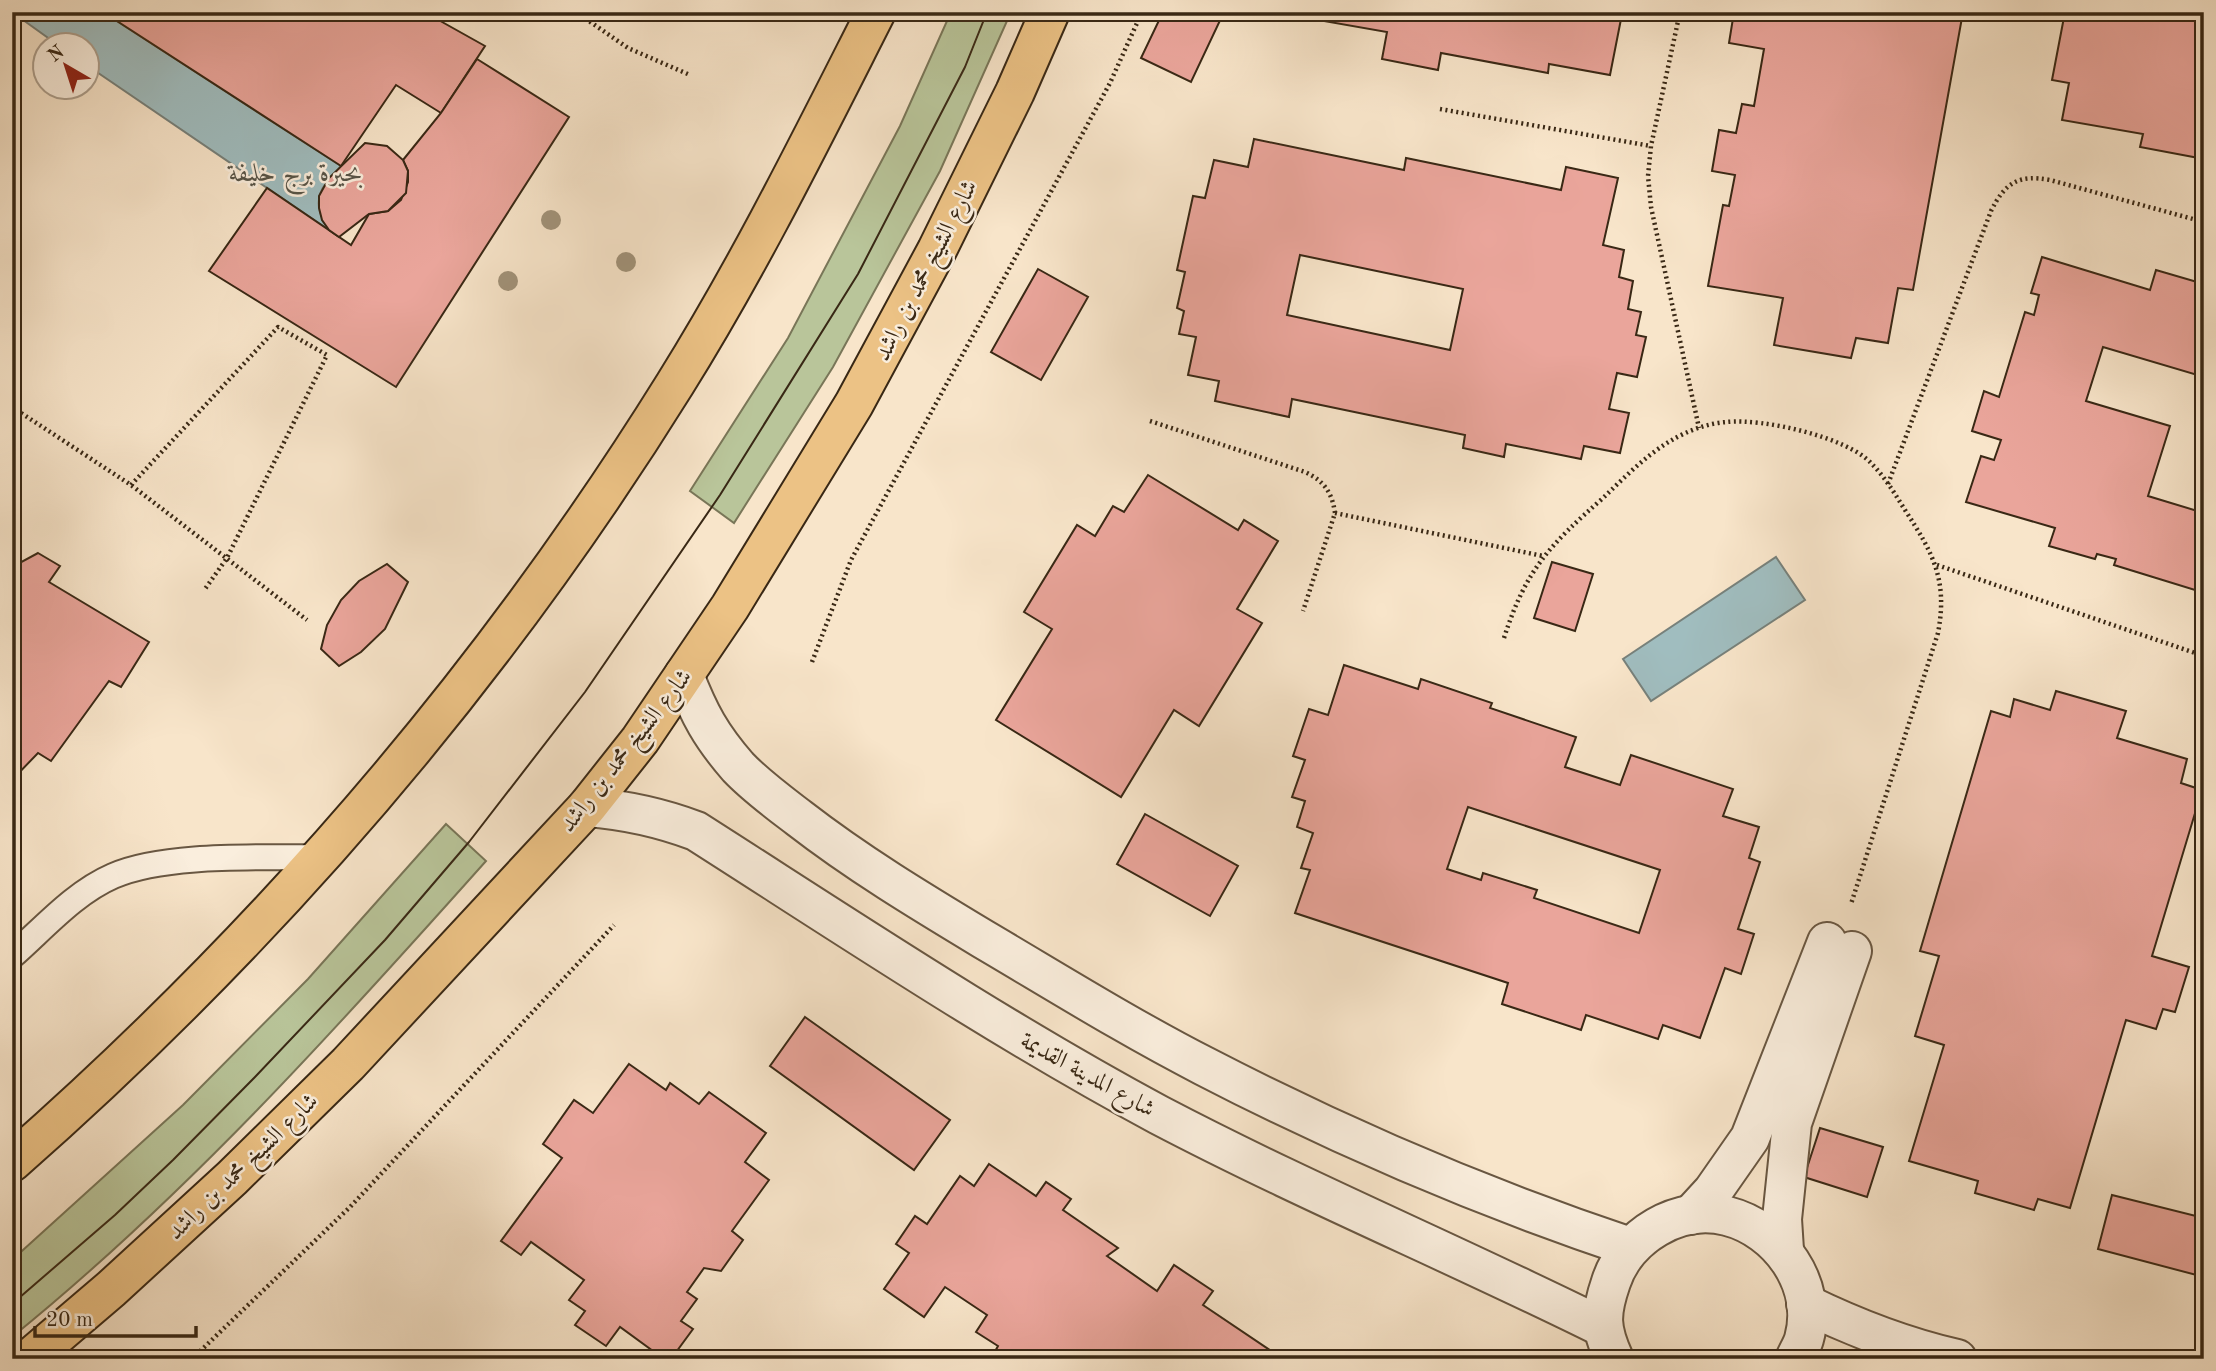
<svg xmlns="http://www.w3.org/2000/svg" width="2216" height="1371" viewBox="0 0 2216 1371" font-family="'Old Standard TT',Amiri,serif">
	<style>
		.green { fill: #b9c59a; stroke: #797658; stroke-width: 2 }
		.water { fill: #a0bdbf; stroke: #77817b; stroke-width: 2 }
		.building { fill: #eaa59b; stroke: #392815; stroke-width: 2; fill-rule: evenodd }
		.lines { fill: none; stroke-linecap: round; stroke-linejoin: round }
		.service-casing { stroke: #695742; stroke-width: 28 }
		.minor-casing { stroke: #695742; stroke-width: 42 }
		.tertiary-casing { stroke: #695742; stroke-width: 42 }
		.primary-casing { stroke: #392815; stroke-width: 42 }
		.path { stroke: #392815; stroke-width: 4.5; stroke-dasharray: 2 3.5; stroke-linecap: butt }
		.service { stroke: #faeedd; stroke-width: 24 }
		.minor { stroke: #faeedd; stroke-width: 38 }
		.tertiary { stroke: #faeedd; stroke-width: 38 }
		.primary { stroke: #ecc285; stroke-width: 38 }
		.tram { stroke: #392815; stroke-width: 2 }
		.tree { fill: #a19279 }
		.labels { text-anchor: middle; stroke-width: 5; stroke-linejoin: round; paint-order: stroke }
		.street-label { font-size: 24px; fill: #392815; stroke: #faeedd }
		.water-label { font-size: 26px; font-style: italic; fill: #585548; stroke: #faeedd }
	</style>
	<rect width="100%" height="100%" fill="#f8e5ca"/>
	<filter id="stains"><feTurbulence type="fractalNoise" baseFrequency=".00286" numOctaves="4"/><feColorMatrix values="0 0 0 0 .2 0 0 0 0 .09 0 0 0 0 .02 0 0 0 .5 -.17"/></filter>
	<radialGradient id="worn" r=".72"><stop offset=".6" stop-color="#630" stop-opacity="0"/><stop offset="1" stop-color="#630" stop-opacity=".3"/></radialGradient>
	<!-- green -->
	<g class="green">
		<polygon points="951,12 1011,12 940,171 833,367 734,523 690,491 788,338 900,126"/>
		<path d="M446,824L486,861C337,1028 186,1196 12,1337V1260L183,1105L308,979Z"/>
	</g>
	<!-- water -->
	<g class="water">
		<path d="M12,12H103L341,166C337,173 330,176 326,183C311,203 321,224 339,237L88,66V46L58,45Z"/>
		<polygon points="1776,557 1805,600 1651,701 1623,659"/>
	</g>
	<!-- building -->
	<g class="building">
		<polygon points="103,12 439,12 435,18 485,46 441,113 396,85 341,166"/>
		<polygon points="1163,12 1224,12 1191,82 1141,58"/>
		<polygon points="1302,12 1642,12 1641,17 1622,14 1610,75 1549,64 1548,73 1441,53 1438,70 1382,59 1387,32 1301,17"/>
		<polygon points="1734,12 1963,12 1913,290 1898,288 1888,343 1856,338 1851,358 1774,345 1783,298 1708,286 1723,205 1729,206 1735,175 1712,171 1719,130 1736,133 1742,104 1754,106 1764,49 1729,43"/>
		<polygon points="1997,12 2033,12 2031,18"/>
		<polygon points="2065,12 2091,16 2092,12 2204,12 2204,159 2140,147 2143,134 2062,120 2069,83 2052,80"/>
		<polygon points="477,59 569,117 396,387 209,271 267,188 351,245 369,214 388,211 401,200 408,182 408,171 403,160 441,113"/>
		<path d="M1254,139L1404,170L1406,158L1561,190L1566,167L1618,178L1603,245L1624,250L1619,277L1633,281L1628,309L1641,312L1636,335L1646,337L1637,377L1617,373L1609,409L1629,413L1620,453L1584,446L1581,459L1506,444L1504,457L1463,448L1465,435L1292,399L1289,417L1215,401L1219,381L1188,375L1196,337L1179,334L1184,311L1177,308L1185,272L1177,270L1193,196L1205,198L1214,160L1248,167ZM1300,255L1463,289L1450,350L1287,315Z"/>
		<polygon points="365,143 387,146 403,160 408,171 406,193 388,211 369,214 339,237 329,230 322,220 319,208 319,196 329,178"/>
		<polygon points="2042,257 2150,290 2156,270 2204,284 2204,377 2103,347 2086,401 2170,426 2148,496 2204,513 2204,579 2198,578 2195,590 2114,565 2116,559 2097,554 2095,559 2049,546 2055,528 1966,502 1981,456 1994,460 2001,440 1972,431 1984,391 1999,397 2025,312 2034,315 2039,295 2031,293"/>
		<polygon points="1038,269 1088,297 1041,380 991,352"/>
		<polygon points="1148,475 1238,530 1244,520 1278,541 1237,609 1262,623 1199,726 1174,710 1121,797 996,720 1052,629 1024,612 1077,525 1095,536 1113,506 1124,512"/>
		<polygon points="38,553 60,566 49,582 149,642 121,687 109,681 51,761 38,753 12,780 12,567"/>
		<polygon points="1552,562 1593,574 1575,631 1534,618"/>
		<polygon points="387,564 408,582 385,629 361,652 339,666 321,649 327,625 341,600 359,581"/>
		<path d="M1344,665L1418,689L1421,679L1492,703L1490,708L1576,737L1565,767L1620,785L1631,755L1733,789L1723,816L1759,827L1749,858L1760,862L1738,929L1754,934L1741,974L1725,968L1700,1038L1663,1025L1658,1039L1586,1015L1581,1030L1502,1004L1508,983L1295,913L1310,870L1301,868L1313,833L1297,827L1305,801L1292,797L1305,760L1293,756L1309,709L1328,715ZM1468,807L1660,870L1639,933L1534,898L1537,890L1483,873L1481,880L1447,869Z"/>
		<polygon points="2056,691 2126,711 2117,738 2187,759 2181,783 2202,790 2152,956 2189,967 2175,1012 2163,1009 2156,1029 2126,1020 2070,1208 2038,1199 2034,1210 1975,1193 1978,1181 1909,1161 1944,1045 1915,1036 1939,956 1920,951 1991,711 2010,717 2014,699 2050,710"/>
		<polygon points="1145,814 1238,866 1210,916 1117,864"/>
		<polygon points="805,1017 950,1120 914,1170 770,1066"/>
		<polygon points="629,1064 666,1090 670,1083 699,1104 709,1092 766,1133 745,1162 769,1180 732,1231 743,1240 721,1271 704,1268 687,1292 697,1299 681,1321 693,1329 671,1359 664,1359 620,1327 606,1346 575,1325 585,1311 569,1300 584,1280 531,1242 521,1255 501,1241 562,1158 543,1144 574,1100 593,1113"/>
		<polygon points="1820,1128 1883,1147 1867,1197 1804,1177"/>
		<polygon points="989,1164 1036,1196 1046,1182 1071,1199 1063,1210 1118,1248 1107,1256 1157,1291 1174,1265 1213,1291 1203,1305 1283,1359 998,1359 993,1355 998,1346 976,1332 987,1315 945,1287 924,1317 884,1289 909,1253 896,1244 915,1216 927,1224 960,1176 974,1186"/>
		<polygon points="2112,1195 2204,1218 2204,1277 2098,1249"/>
	</g>
	<g class="lines">
		<!-- service casing -->
		<g class="service-casing">
			<path id="service" d="M12,956C44,928 74,893 113,876C165,853 263,858 322,857"/>
		</g>
		<!-- minor casing -->
		<g class="minor-casing">
			<g id="minor">
				<polyline points="1691,1215 1713,1191 1750,1138 1827,942"/>
				<polyline points="1784,1250 1782,1219 1792,1123 1852,951"/>
			</g>
		</g>
		<!-- tertiary casing -->
		<g class="tertiary-casing">
			<g id="tertiary">
				<path d="M684,675C699,714 711,736 738,767C756,786 778,802 799,818C857,863 920,901 983,939C1056,982 1128,1027 1204,1066C1341,1137 1483,1198 1630,1247"/>
				<path d="M587,807C626,810 659,817 696,831C848,928 999,1029 1159,1115C1304,1191 1455,1254 1602,1327"/>
				<path d="M1806,1304C1855,1328 1905,1347 1957,1359"/>
				<path d="M1614,1359C1600,1328 1600,1314 1611,1282C1626,1236 1679,1204 1727,1216C1779,1229 1819,1285 1804,1339C1802,1346 1798,1352 1795,1359"/>
			</g>
		</g>
		<!-- primary casing -->
		<g class="primary-casing">
			<g id="primary">
				<path d="M12,1162C269,936 494,675 675,384C750,264 812,138 876,12"/>
				<polyline points="29,1359 111,1289 232,1178 348,1064 587,807 640,740 730,607 854,404 937,250 1015,92 1050,12"/>
			</g>
		</g>
		<!-- path -->
		<g class="path">
			<polyline points="576,12 628,48 690,75"/>
			<polyline points="1680,12 1651,146 1648,176 1651,207 1699,428"/>
			<polyline points="1440,109 1651,146"/>
			<polyline points="12,407 131,485 307,620"/>
			<path d="M1150,421L1305,472C1324,481 1332,492 1335,513L1303,611"/>
			<path d="M1888,484L1991,211C2005,183 2018,174 2050,180L2204,222"/>
			<polyline points="131,485 278,327 327,355 227,558 205,589"/>
			<polyline points="1335,513 1543,556"/>
			<polyline points="1937,565 2204,656"/>
			<path d="M1504,638C1526,569 1550,545 1603,498C1624,478 1646,455 1672,440C1687,431 1708,423 1727,422C1762,418 1847,437 1871,463C1885,477 1895,494 1905,510C1933,553 1948,580 1938,633L1851,904"/>
			<polyline points="812,662 851,560 1110,83 1142,12"/>
			<polyline points="2201,968 2204,954"/>
			<polyline points="192,1359 350,1207 614,925"/>
		</g>
		<!-- service -->
		<use href="#service" class="service"/>
		<!-- minor -->
		<use href="#minor" class="minor"/>
		<!-- tertiary -->
		<use href="#tertiary" class="tertiary"/>
		<!-- primary -->
		<use href="#primary" class="primary"/>
		<!-- tram -->
		<polyline class="tram" points="12,1304 115,1215 173,1160 255,1077 385,940 469,842 585,692 720,495 858,274 965,67 987,12"/>
	</g>
	<!-- trees -->
	<g class="tree">
		<circle cx="551" cy="220" r="10"/>
		<circle cx="626" cy="262" r="10"/>
		<circle cx="508" cy="281" r="10"/>
	</g>
	<g class="labels">
		<!-- street labels -->
		<g class="street-label">
			<text transform="translate(925 270) rotate(-63)" y="8">شارع الشيخ محمد بن راشد</text>
			<text transform="translate(625 750) rotate(-52)" y="8">شارع الشيخ محمد بن راشد</text>
			<text transform="translate(1088 1074) rotate(29)" y="8">شارع المدينة القديمة</text>
			<text transform="translate(242 1166) rotate(-44)" y="8">شارع الشيخ محمد بن راشد</text>
		</g>
		<!-- water labels -->
		<g class="water-label">
			<text x="296" y="181">بحيرة برج خليفة</text>
		</g>
	</g>
	<!-- margin -->
	<rect width="2216" height="1371" fill="none" stroke="#f8e5ca" stroke-width="42"/>
	<rect x="14" y="14" width="2188" height="1343" fill="none" stroke="#392815" stroke-width="3.5"/>
	<rect x="21" y="21" width="2174" height="1329" fill="none" stroke="#392815" stroke-width="2"/>
	<!-- north arrow -->
	<g transform="translate(66 66) rotate(321)"><circle r="33" fill="#faeedd" stroke="#ad9f8d" stroke-width="2"/>
	<path d="M0-5L12 26L0 18L-12 26Z" fill="#8f2418"/>
	<text y="-10" font-size="19" font-weight="bold" text-anchor="middle" fill="#392815">N</text>
	</g>
	<!-- scale -->
	<path d="M35 1326v10h161v-10" fill="none" stroke="#392815" stroke-width="3.5"/>
	<text x="46" y="1326" font-size="21" fill="#392815" stroke="#faeedd" stroke-width="5" paint-order="stroke">20 m</text>
	<rect width="100%" height="100%" filter="url(#stains)"/>
	<rect width="100%" height="100%" fill="url(#worn)"/>
</svg>
